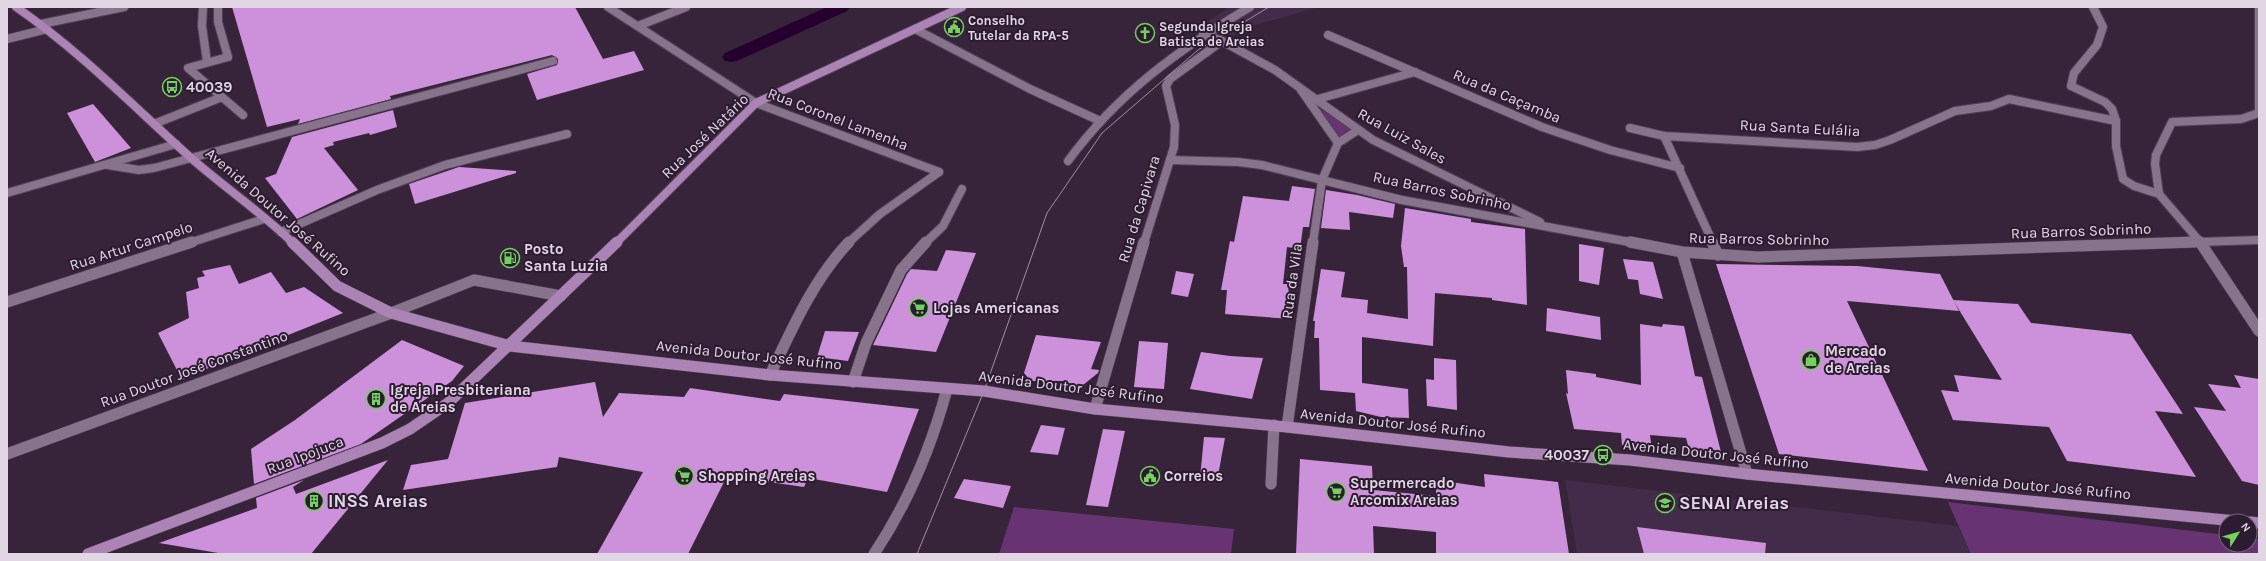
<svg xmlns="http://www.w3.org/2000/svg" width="2266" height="561" viewBox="0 0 2266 561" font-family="Karla,sans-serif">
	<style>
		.built { fill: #432c49 }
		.green { fill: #673373 }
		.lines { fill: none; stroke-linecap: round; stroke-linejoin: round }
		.canal { fill: #25002e; fill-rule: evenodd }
		.building { fill: #cd90db }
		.minor-far1-casing { stroke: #514154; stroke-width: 10 }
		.minor-casing { stroke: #514154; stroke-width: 12 }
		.major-far1-casing { stroke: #514154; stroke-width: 10 }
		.major-casing { stroke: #514154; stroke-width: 12 }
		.minor-far1 { stroke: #88738d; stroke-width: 8 }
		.minor { stroke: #88738d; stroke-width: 11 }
		.major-far1 { stroke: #ac83b5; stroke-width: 8 }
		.major { stroke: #ac83b5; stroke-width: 11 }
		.tram { stroke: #9e8fa1; stroke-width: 1 }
		.labels { text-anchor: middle; stroke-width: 4; stroke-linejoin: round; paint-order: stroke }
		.far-poi-label { font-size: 13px; font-weight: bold; fill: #e2d6e4; stroke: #2c1b31; text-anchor: start }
		.poi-label { font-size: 15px; font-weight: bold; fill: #e2d6e4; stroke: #2c1b31; text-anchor: start }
		.street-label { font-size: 15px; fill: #e2d6e4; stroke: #2c1b31 }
		.near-poi-label { font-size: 18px; font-weight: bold; fill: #e2d6e4; stroke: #2c1b31; text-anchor: start }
	</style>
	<rect width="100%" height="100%" fill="#37243b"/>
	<!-- built -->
	<g class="built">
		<polygon points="1230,7 1318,7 1242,29 1231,37 1202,25"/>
		<polygon points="1565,480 1958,526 1971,554 1577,554"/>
	</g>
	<!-- green -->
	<g class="green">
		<polygon points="1318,108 1353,127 1339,137"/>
		<polygon points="1948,502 2226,535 2226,545 2250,545 2250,538 2258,539 2259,554 1971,554"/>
		<polygon points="1014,507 1234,529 1231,554 999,554"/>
	</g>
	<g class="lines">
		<!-- canal -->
		<polygon class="canal" points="827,7 850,7 847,11 737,61 731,62 725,61 722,57 725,53"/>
	</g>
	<!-- building -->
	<g class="building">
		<polygon points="232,7 575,7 603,59 634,51 644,70 537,100 527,74 557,65 558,59 552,55 390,96 391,99 298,124 300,119 267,127"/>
		<polygon points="93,104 131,148 95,162 67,113"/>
		<polygon points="393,110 397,127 370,135 369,133 333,142 334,145 324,148 358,190 297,219 265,178 276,174 292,137"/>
		<polygon points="459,167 516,171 516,173 415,204 409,184"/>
		<polygon points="1292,186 1315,189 1309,227 1303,227 1300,249 1287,247 1283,284 1288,284 1291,319 1225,314 1227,290 1221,290 1230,241 1234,242 1243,196 1289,201"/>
		<polygon points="1326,190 1357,195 1395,204 1393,218 1349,212 1350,230 1321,228"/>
		<polygon points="1405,208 1471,219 1471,222 1525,229 1527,305 1492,300 1492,298 1435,293 1433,346 1362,337 1362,383 1408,389 1409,418 1381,417 1356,411 1355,393 1320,390 1319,338 1314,338 1315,321 1313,321 1321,269 1345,272 1341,297 1368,300 1367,313 1408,319 1407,267 1404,267 1401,246"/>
		<polygon points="1579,244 1604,248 1599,285 1579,281"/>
		<polygon points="946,250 976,253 936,352 873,345 907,274 911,269 937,271"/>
		<polygon points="1623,259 1653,262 1663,299 1640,294 1638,280 1628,279"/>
		<polygon points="1716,264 1857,266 1940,274 1959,311 1847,301 1928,471 1779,454"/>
		<polygon points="230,265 239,284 271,272 286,293 304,287 343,313 231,358 182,380 158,333 189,318 186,292 199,288 197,278 205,276 202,271"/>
		<polygon points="1176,271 1194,274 1188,297 1171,294"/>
		<polygon points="1953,300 2018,304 2031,323 2131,334 2183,414 2155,411 2196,477 2067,461 2049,427 1953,420 1941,390 1959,392 1954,375 2002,380"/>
		<polygon points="1547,308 1600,317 1601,340 1546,331"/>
		<polygon points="1640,324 1662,327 1663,324 1684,326 1695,376 1702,377 1721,452 1689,449 1686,438 1650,435 1652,450 1622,445 1621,433 1574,429 1566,393 1568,394 1566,370 1596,374 1596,377 1641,385"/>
		<polygon points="825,331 859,332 848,361 817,357"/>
		<polygon points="1036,335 1101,342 1091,369 1099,370 1098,373 1078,389 1063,388 1065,381 1031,381 1024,373"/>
		<polygon points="402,340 464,366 452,381 361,444 254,484 251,449 295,420"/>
		<polygon points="1139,341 1168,343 1164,389 1134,387"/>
		<polygon points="1201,352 1230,356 1263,358 1252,399 1190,389"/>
		<polygon points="1434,358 1456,360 1457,410 1427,406 1426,379 1434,380"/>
		<polygon points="2234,375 2259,379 2259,485 2242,481 2194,407 2226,411 2208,384 2241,388"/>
		<polygon points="595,382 603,417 619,393 684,397 690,388 780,401 784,394 919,409 887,492 808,478 804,487 727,476 688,554 597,554 643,472 559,457 557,467 403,490 411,465 448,459 465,403"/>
		<polygon points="1041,425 1065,428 1058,455 1030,452"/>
		<polygon points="1103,429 1125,431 1108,507 1086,505"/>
		<polygon points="1204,437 1225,438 1217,481 1200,478"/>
		<polygon points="1300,459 1372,466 1373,490 1436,496 1436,480 1485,487 1484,474 1558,482 1569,554 1436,554 1436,532 1373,526 1374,554 1296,554"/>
		<polygon points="388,460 311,554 224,554 159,543 257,508 256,498 304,480 293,487 296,494"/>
		<polygon points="964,479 1011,486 1003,508 954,498"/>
		<polygon points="1637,527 1766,543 1765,554 1644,554"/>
	</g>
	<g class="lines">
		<!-- minor-far1 casing -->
		<g class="minor-far1-casing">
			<g id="minor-far1">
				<polyline points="203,7 202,26 207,62"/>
				<polyline points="218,7 218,22 228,57 188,68 243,115"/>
				<polyline points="608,7 756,103 939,172"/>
				<polyline points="2093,7 2103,27 2097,45 2074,73 2071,86 2105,102 2112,109 2116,121 2116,146 2123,179 2134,186 2159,194"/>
				<polyline points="41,24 124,7"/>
				<polyline points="638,26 686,7"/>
				<polyline points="915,29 1030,89 1098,120"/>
				<polyline points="1203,34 1222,41 1275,70 1373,140 1540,222"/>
				<polyline points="1328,35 1542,127 1610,150 1680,168"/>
				<polyline points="7,39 47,29"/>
				<polyline points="1301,90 1338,143"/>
				<polyline points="1318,99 1415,72"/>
				<polyline points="154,124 222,97"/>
				<polyline points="1630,128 1664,136 1857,147 1875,145 1890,140 1955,111 1991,106 2009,99 2116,121"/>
				<polyline points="1664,136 1713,243"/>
				<polyline points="1170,160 1238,162 1262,165 1402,200 1635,243"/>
				<path d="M1068,161C1118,93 1178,50 1250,7"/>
				<polyline points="108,165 139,170 154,168 553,61"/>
				<polyline points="7,193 176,144"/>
				<polyline points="281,232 377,190 445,165 567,134"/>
				<polyline points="189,243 264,219"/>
				<polyline points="848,243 880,214 939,172"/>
				<polyline points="925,243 943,226 962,189"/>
				<polyline points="1144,243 1174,147 1175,125 1166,86 1170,79 1222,41"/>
				<polyline points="1313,243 1322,180 1338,143 1358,130"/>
				<polyline points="2168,243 2259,240"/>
				<polyline points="2201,243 2159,194 2155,164 2156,155 2172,122 2241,119 2259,113 2259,7"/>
			</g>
		</g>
		<!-- minor casing -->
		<g class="minor-casing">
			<g id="minor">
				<polyline points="1630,242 1682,252 1758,257 2195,242"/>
				<polyline points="1712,242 1718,255"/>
				<polyline points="2200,242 2259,331"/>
				<polyline points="1682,252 1747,474"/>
				<polyline points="7,302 192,242"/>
				<path d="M770,375C792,329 813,280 849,242"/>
				<polyline points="853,382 866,343 901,270 926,242"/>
				<polyline points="1095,409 1144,242"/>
				<polyline points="1287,427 1313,242"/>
				<polyline points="7,454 391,313 474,280 561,296"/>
				<polyline points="1271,484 1274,425"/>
				<path d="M874,554C908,503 931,448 947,389"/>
			</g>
		</g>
		<!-- major-far1 casing -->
		<g class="major-far1-casing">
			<g id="major-far1">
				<path d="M16,7C80,51 133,106 191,158C224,187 261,212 293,243"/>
				<polyline points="616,243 756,103 962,7"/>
			</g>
		</g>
		<!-- major casing -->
		<g class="major-casing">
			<g id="major">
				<polyline points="292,242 337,286 391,313 510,346 770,375 984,391 1095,409 1287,427 1509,452 1630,460 1747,474 2236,521"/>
				<polyline points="2250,522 2259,523"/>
				<polyline points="88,554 382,443 410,429 448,403 617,242"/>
			</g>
		</g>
		<!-- minor-far1 -->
		<use href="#minor-far1" class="minor-far1"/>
		<!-- minor -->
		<use href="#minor" class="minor"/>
		<!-- major-far1 -->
		<use href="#major-far1" class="major-far1"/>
		<!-- major -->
		<use href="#major" class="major"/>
		<!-- tram -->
		<polyline class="tram" points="917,554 984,391 1047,213 1102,133 1198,50 1269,7"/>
	</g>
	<!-- icons -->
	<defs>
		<g id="civic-ring" transform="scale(1)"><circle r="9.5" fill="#2c1b31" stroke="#73d25d" stroke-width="1.5"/><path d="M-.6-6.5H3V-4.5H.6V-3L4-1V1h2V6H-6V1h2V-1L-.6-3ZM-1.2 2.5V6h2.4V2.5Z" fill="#73d25d"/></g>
		<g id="church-ring" transform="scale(1)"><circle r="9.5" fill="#2c1b31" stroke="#73d25d" stroke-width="1.5"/><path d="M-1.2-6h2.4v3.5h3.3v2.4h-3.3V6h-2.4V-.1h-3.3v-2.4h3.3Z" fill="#73d25d"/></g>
		<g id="bus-ring" transform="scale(1)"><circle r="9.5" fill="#2c1b31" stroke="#73d25d" stroke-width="1.5"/><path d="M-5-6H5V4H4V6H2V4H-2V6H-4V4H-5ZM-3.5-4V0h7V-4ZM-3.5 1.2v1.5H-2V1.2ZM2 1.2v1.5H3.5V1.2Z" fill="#73d25d"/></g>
		<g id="fuel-ring" transform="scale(1)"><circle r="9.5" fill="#2c1b31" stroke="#73d25d" stroke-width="1.5"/><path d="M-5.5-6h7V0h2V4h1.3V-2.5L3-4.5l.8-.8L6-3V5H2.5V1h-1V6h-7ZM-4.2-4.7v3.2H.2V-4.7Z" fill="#73d25d"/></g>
		<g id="supermarket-ring" transform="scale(1)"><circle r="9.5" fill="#2c1b31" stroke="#73d25d" stroke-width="1.5"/><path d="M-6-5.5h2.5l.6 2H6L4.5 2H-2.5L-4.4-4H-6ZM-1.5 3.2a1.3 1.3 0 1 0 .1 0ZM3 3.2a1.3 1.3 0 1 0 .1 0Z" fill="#73d25d"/></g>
		<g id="shop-ring" transform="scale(1)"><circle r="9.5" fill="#2c1b31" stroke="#73d25d" stroke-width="1.5"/><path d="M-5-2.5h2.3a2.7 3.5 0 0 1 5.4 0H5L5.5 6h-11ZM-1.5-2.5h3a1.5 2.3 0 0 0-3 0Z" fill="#73d25d"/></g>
		<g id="building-ring" transform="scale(1)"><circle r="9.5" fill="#2c1b31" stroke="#73d25d" stroke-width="1.5"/><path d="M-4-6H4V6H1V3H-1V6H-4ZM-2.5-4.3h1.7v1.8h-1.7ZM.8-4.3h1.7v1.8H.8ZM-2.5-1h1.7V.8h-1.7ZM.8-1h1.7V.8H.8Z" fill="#73d25d"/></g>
		<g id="university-ring" transform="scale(1)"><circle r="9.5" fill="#2c1b31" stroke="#73d25d" stroke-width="1.5"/><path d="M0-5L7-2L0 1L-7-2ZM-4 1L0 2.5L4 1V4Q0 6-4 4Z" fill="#73d25d"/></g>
	</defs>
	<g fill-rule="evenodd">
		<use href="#civic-ring" x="954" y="27"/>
		<use href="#church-ring" x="1145" y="33"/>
		<use href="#bus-ring" x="172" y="87"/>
		<use href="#fuel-ring" x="510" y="258"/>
		<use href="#supermarket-ring" x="919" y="308"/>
		<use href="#shop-ring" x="1811" y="360"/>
		<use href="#building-ring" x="376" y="399"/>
		<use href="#bus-ring" x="1603" y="455"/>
		<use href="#supermarket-ring" x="684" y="476"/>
		<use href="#civic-ring" x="1150" y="476"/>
		<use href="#supermarket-ring" x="1336" y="492"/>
		<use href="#building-ring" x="314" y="501"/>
		<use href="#university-ring" x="1665" y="503"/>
	</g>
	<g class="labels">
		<!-- far-poi labels -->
		<g class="far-poi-label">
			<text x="968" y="25">Conselho<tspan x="968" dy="15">Tutelar da RPA-5</tspan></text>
			<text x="1159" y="31">Segunda Igreja<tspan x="1159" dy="15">Batista de Areias</tspan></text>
		</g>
		<!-- poi labels -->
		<g class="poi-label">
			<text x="186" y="92">40039</text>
			<text x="524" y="254">Posto<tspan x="524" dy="17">Santa Luzia</tspan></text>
			<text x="933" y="313">Lojas Americanas</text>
			<text x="1825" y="356">Mercado<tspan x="1825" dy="17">de Areias</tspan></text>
			<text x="390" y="395">Igreja Presbiteriana<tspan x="390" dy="17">de Areias</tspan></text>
			<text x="1589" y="460" text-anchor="end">40037</text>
			<text x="698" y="481">Shopping Areias</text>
			<text x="1164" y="481">Correios</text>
			<text x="1350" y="488">Supermercado<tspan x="1350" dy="17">Arcomix Areias</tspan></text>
		</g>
		<!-- street labels -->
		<g class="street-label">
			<text transform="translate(1507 96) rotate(23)" y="5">Rua da Caçamba</text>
			<text transform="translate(838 119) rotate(21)" y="5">Rua Coronel Lamenha</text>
			<text transform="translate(1800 128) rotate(3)" y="5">Rua Santa Eulália</text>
			<text transform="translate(705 136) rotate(-44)" y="5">Rua José Natário</text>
			<text transform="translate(1402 136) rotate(29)" y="5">Rua Luiz Sales</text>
			<text transform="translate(1442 191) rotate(12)" y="5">Rua Barros Sobrinho</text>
			<text transform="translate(1139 209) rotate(-73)" y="5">Rua da Capivara</text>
			<text transform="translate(278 212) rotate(41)" y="5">Avenida Doutor José Rufino</text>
			<text transform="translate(2081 231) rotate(-2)" y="5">Rua Barros Sobrinho</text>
			<text transform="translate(1759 239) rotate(1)" y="5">Rua Barros Sobrinho</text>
			<text transform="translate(131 246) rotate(-18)" y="5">Rua Artur Campelo</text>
			<text transform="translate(1292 281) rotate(-82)" y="5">Rua da Vila</text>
			<text transform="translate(749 355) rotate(6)" y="5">Avenida Doutor José Rufino</text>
			<text transform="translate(194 369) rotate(-20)" y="5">Rua Doutor José Constantino</text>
			<text transform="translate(1071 387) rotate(7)" y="5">Avenida Doutor José Rufino</text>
			<text transform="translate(1393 423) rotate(6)" y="5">Avenida Doutor José Rufino</text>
			<text transform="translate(1716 454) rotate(6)" y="5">Avenida Doutor José Rufino</text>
			<text transform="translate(305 455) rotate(-21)" y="5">Rua Ipojuca</text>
			<text transform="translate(2038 486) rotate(5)" y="5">Avenida Doutor José Rufino</text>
		</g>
		<!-- near-poi labels -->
		<g class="near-poi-label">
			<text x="328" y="507">INSS Areias</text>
			<text x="1679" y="509">SENAI Areias</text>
		</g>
	</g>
	<!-- border -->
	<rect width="2266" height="561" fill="none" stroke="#e2d6e4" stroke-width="16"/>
	<!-- north arrow -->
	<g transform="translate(2238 533) rotate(53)"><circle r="19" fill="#2c1b31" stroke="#756679"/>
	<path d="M0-3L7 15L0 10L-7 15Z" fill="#73d25d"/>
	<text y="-6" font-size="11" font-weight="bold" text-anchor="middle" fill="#e2d6e4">N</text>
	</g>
</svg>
